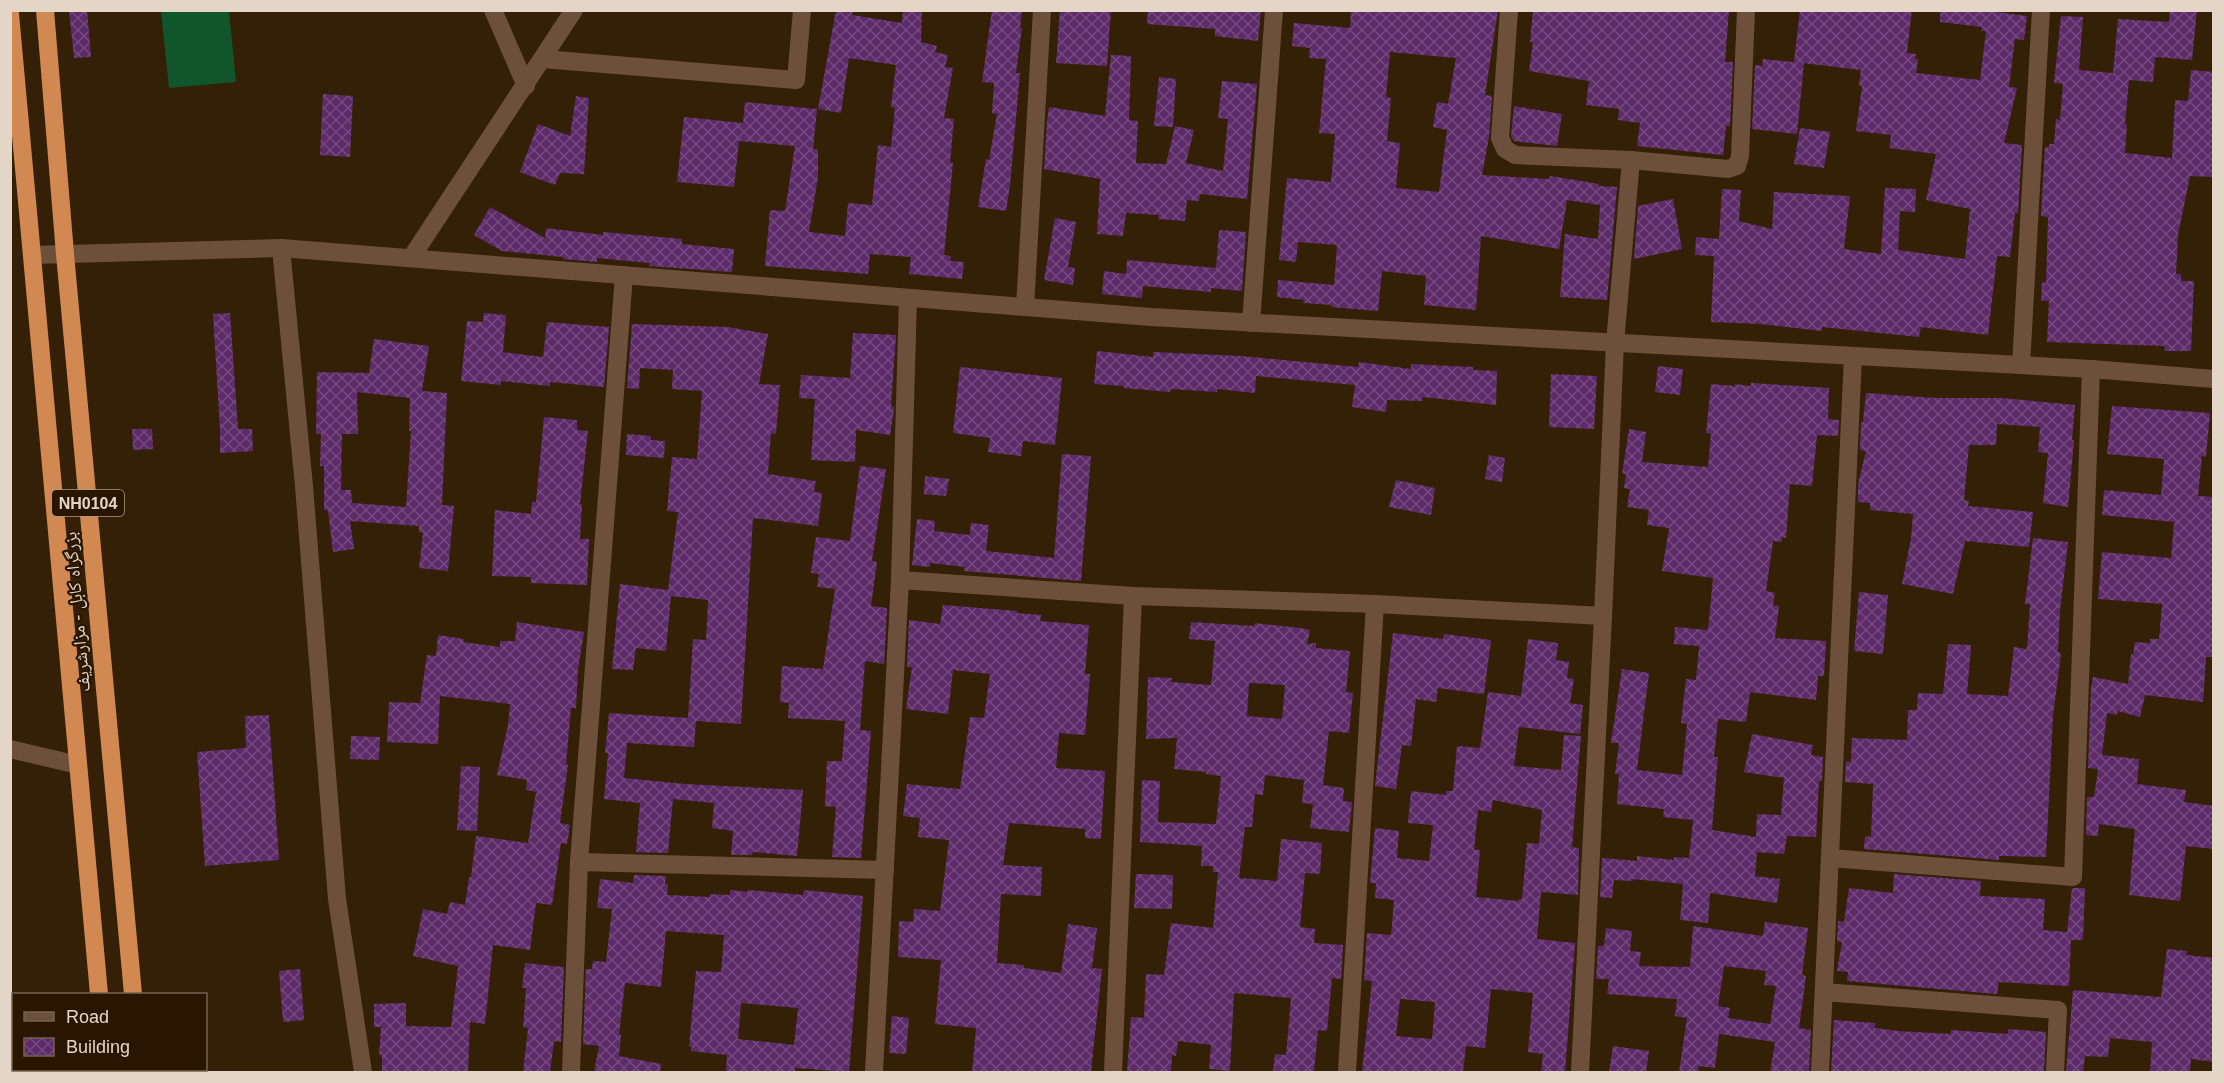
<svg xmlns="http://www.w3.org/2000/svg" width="2224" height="1083" viewBox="0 0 2224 1083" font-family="Arial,'Noto Naskh Arabic',sans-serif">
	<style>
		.grass { fill: #10562a }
		.building { fill: url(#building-cross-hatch); fill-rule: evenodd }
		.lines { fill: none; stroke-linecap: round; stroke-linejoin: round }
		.minor { stroke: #6d503b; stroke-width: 18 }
		.highway { stroke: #d18951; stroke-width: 18 }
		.labels { text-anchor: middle; stroke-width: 4.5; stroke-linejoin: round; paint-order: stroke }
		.shield { fill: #2a1600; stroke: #ac9c8b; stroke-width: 1.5 }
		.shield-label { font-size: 16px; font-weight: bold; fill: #e3d6c7 }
		.street-label { font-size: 18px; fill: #e3d6c7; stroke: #2a1600 }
	</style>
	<defs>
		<pattern id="building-cross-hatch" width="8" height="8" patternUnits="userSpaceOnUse" patternTransform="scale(1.5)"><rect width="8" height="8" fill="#5d2b69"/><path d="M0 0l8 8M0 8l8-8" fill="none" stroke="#74497d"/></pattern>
	</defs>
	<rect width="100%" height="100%" fill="#342006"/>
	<!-- grass -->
	<polygon class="grass" points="161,11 229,11 236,82 169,88"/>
	<!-- building -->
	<g class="building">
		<polygon points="69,10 87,10 91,57 74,58"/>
		<polygon points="836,10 853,10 852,15 902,23 903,10 922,10 921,42 937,46 935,52 948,55 945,67 953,68 944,118 954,119 950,163 953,163 944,255 951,256 950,261 964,262 962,279 909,274 911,257 870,254 868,274 765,266 770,210 785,211 795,146 739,141 734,187 677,182 684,117 743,123 745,102 817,109 813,149 818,149 818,177 809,232 845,236 848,203 872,205 878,145 891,147 895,108 891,107 896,65 849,58 841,113 818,109"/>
		<polygon points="992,10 1022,10 1020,28 1022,28 1016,73 1020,73 1010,185 1006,211 978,207 986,159 989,160 997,114 992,113 994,83 982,82"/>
		<polygon points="1060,10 1111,10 1107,66 1056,63"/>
		<polygon points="1148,10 1261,10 1258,41 1215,36 1215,29 1147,24"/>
		<path d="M1351,10H1498L1485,95L1492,96L1489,137L1482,175L1549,179L1550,176L1599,184V186L1617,187L1607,300L1560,297L1565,234L1598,239L1600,205L1567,200L1559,249L1481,236L1476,310L1424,305L1426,276L1382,271L1378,311L1331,307L1332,305L1303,303L1304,300L1277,297L1278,280L1334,285L1337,245L1298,242L1296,262L1279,260L1287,178L1331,182L1335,134L1319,133L1326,59L1309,58L1310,48L1292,46L1294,23L1350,28ZM1390,52L1456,58L1448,104L1437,102L1433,127L1447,130L1439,192L1396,188L1400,143L1387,141L1391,98L1386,97Z"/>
		<polygon points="1533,10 1729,10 1725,62 1733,62 1730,126 1726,126 1723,155 1637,146 1640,123 1618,120 1619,109 1586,105 1589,81 1529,71 1533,42 1530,42"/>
		<polygon points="1800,10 1912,10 1907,53 1916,54 1915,59 1918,59 1916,73 1980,80 1986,31 1981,31 1982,27 1940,22 1940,10 1982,10 2027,16 2024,40 2015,39 2009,87 2017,88 2004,143 2022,145 2018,213 2015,213 2010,257 1997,256 1988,335 1921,327 1919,337 1822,327 1822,331 1761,324 1711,322 1714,256 1695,255 1696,237 1719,239 1722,189 1741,190 1739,221 1772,229 1774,192 1850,196 1844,249 1881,254 1885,188 1916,189 1915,212 1900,211 1898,250 1965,259 1970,209 1926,200 1936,154 1889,148 1891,135 1856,131 1862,86 1859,85 1861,70 1794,62"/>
		<polygon points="2170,10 2197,10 2192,60 2155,57 2153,82 2129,80 2125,124 2127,124 2125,153 2172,158 2175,100 2188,101 2191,70 2214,72 2214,177 2190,176 2178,235 2176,274 2181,274 2181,281 2194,281 2191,351 2164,351 2165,346 2047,342 2049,301 2041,301 2042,282 2046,283 2048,217 2041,216 2045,147 2049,148 2049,144 2054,144 2056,119 2060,120 2063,84 2054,83 2061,16 2083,17 2079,70 2113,73 2118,19 2169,22"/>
		<polygon points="1111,55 1131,56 1129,120 1138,121 1136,163 1166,164 1175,126 1194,130 1186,163 1223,171 1228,119 1218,118 1222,81 1257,84 1247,199 1200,194 1199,201 1187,200 1185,221 1158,219 1159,215 1126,213 1123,236 1097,234 1100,179 1044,169 1047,122 1049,107 1105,116"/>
		<polygon points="1763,59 1804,63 1797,134 1752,129 1755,65 1762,66"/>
		<polygon points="1159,77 1176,79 1173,127 1154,126"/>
		<polygon points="323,94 353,96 350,157 320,155"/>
		<polygon points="576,96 589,98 584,174 560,173 555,185 520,172 538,124 570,136"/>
		<polygon points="1514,106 1562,114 1557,146 1514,141 1511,136"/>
		<polygon points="1800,128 1830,132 1824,168 1794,164"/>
		<polygon points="1673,199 1682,249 1634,259 1638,206"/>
		<polygon points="490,207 545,238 546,228 603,235 603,232 682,239 682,244 734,249 732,272 649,266 650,263 597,258 597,262 563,259 563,257 502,251 474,235"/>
		<polygon points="1055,218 1076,222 1068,267 1075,268 1073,285 1044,280"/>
		<polygon points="1219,230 1246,232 1242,291 1211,288 1211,292 1143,286 1142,298 1102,294 1104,271 1126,274 1127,260 1216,268"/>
		<polygon points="230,313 238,429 252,429 253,451 220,453 220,430 213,314"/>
		<polygon points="484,313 506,315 503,352 543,357 547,322 609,327 604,387 550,382 550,386 501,381 501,385 461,381 467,321 483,322"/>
		<polygon points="632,324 727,327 768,334 759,384 780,385 776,434 771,433 768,474 816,481 814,492 822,493 818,526 753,518 741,724 696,721 694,747 627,743 624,778 685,784 803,790 797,856 753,852 752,855 731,855 733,831 712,828 714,803 673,799 668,853 636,852 640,803 604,799 608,753 605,753 609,713 688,718 693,639 706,640 708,600 671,596 666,651 636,648 633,670 612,669 620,584 668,590 678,512 667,511 672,457 697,459 702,391 672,389 673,370 640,368 639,389 627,388"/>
		<polygon points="853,333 896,335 891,406 894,407 894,410 890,435 856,430 855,462 811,460 815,399 799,398 801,375 850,378"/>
		<path d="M374,339L429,346L422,391L447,393L442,505L454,506L448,571L419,568L423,533L419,532V526L350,521L354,549L333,552L328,510H324V466H320L321,434H316L317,372L369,373ZM357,392L410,398L409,431H411L406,507L352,503L351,490H341L342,434H358Z"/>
		<polygon points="1097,351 1153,357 1153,352 1240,356 1358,367 1359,362 1411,369 1411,364 1473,367 1473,370 1497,371 1496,405 1423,397 1422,401 1387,400 1386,412 1352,407 1355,385 1256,376 1255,393 1217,389 1217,392 1171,389 1170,392 1124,388 1124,386 1094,384"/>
		<polygon points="1658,366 1683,369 1680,395 1655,392"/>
		<polygon points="960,367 1062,378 1055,445 1023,441 1021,456 988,452 990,438 953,433"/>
		<polygon points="1551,374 1597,376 1594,429 1549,427"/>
		<polygon points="1751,383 1829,388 1828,419 1839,420 1838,436 1817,435 1812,486 1790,484 1786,538 1782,537 1782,542 1773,541 1766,591 1775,593 1773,605 1779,606 1775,638 1826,641 1824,676 1818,676 1816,700 1750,692 1746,722 1718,719 1714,757 1718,757 1712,830 1756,837 1757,814 1781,815 1784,778 1744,772 1752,734 1813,745 1811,755 1823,757 1822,781 1819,781 1816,837 1787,836 1784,854 1757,852 1755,876 1780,879 1777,903 1710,893 1708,923 1680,920 1683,884 1633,879 1633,881 1614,880 1612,898 1600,897 1602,858 1637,861 1637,856 1674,860 1674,857 1689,858 1693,820 1663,817 1664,809 1617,804 1619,774 1615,774 1619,743 1611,743 1622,669 1649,673 1637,770 1682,775 1687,724 1681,723 1686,679 1696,680 1699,646 1674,644 1675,627 1708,630 1713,578 1662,571 1669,528 1647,525 1649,510 1627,507 1630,489 1624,488 1626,474 1622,474 1629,429 1646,432 1642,462 1708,467 1711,434 1706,433 1711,384 1735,386 1735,384 1751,386"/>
		<polygon points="1866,393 1935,398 2001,398 2075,405 2072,440 2074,441 2068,507 2043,503 2048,453 2038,452 2040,427 1997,424 1996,445 1969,445 1964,500 1969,501 1968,506 2033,512 2029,547 1965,541 1953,594 1902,584 1911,538 1913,514 1870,510 1870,503 1858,502 1858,484 1866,451 1860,450 1861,422 1863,422"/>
		<polygon points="2112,406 2210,413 2206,457 2202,456 2198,496 2214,497 2214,657 2206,657 2203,702 2145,695 2140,717 2118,711 2117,715 2107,713 2102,755 2139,759 2137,784 2186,790 2184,802 2214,806 2214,849 2186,846 2180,901 2129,895 2135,829 2099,824 2098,836 2086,835 2087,797 2094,797 2098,769 2088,768 2091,688 2093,677 2128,684 2131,654 2133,655 2135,642 2150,643 2150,639 2159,639 2162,604 2098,599 2102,552 2171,558 2174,522 2102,515 2104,490 2161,495 2164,459 2107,454"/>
		<polygon points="544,417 577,420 577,430 588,431 580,504 582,504 580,539 589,539 587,585 531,583 531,577 492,576 495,510 531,514 532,502 536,502"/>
		<polygon points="132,429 152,429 153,449 133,450"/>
		<polygon points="627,434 651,436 651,440 665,441 664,458 626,455"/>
		<polygon points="1062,454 1091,456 1081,581 964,571 965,567 930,563 930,567 912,565 917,519 935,521 934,531 970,535 971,523 989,525 986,551 1054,558"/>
		<polygon points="1489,455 1505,458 1502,482 1485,479"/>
		<polygon points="860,466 886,469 872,561 877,562 871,606 887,608 884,664 865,661 860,730 871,731 861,858 832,857 836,807 825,806 827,761 842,761 845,721 788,718 789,703 780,702 782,666 823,669 835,589 817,587 819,574 811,573 816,537 850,541"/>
		<polygon points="925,476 949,479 946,496 924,494"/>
		<polygon points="1396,480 1435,488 1431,515 1389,507"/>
		<polygon points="2033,538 2068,542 2060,610 2058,652 2061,653 2053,716 2046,857 1999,856 1999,860 1864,849 1865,836 1871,837 1873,784 1845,782 1846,761 1851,762 1852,738 1907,740 1908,710 1917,710 1918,693 1943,694 1948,644 1971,645 1967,694 2008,696 2014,647 2027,649 2030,604 2025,604"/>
		<polygon points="1859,592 1888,595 1883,654 1854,651"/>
		<polygon points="943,605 1017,611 1017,613 1041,615 1040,621 1089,625 1085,674 1090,674 1085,735 1059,733 1056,768 1105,771 1101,839 1085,838 1085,829 1009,823 1003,865 1042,867 1041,896 1001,894 997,963 1024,965 1024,968 1061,973 1068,924 1097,928 1092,968 1102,969 1091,1072 972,1072 976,1028 935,1024 941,960 898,957 899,921 913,922 914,909 940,911 949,840 918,837 920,818 903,816 907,784 960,789 970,717 984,718 990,674 953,670 948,714 906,709 912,667 907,667 909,620 940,624"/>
		<polygon points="517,622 584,632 578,669 576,708 571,708 566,764 568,765 560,823 570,825 567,844 561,843 552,905 536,903 530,950 493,945 485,1024 470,1022 468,1072 382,1072 382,1055 379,1055 381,1027 374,1027 374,1004 406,1003 406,1026 451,1027 458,966 413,956 423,909 447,914 450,902 465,905 469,877 471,877 476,836 528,843 536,792 526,790 527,780 497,775 508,725 510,704 440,696 438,744 387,742 389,702 420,703 427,655 436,656 438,635 464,639 463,642 500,647 500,641 515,641"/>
		<path d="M1191,622L1254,626L1255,623L1300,628L1310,630L1307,644L1316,643V648L1350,651L1346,692L1353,693L1349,733L1329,731L1323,785L1344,788L1343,801L1352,802L1349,832L1310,828L1313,804L1302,803L1304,780L1265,775L1263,795L1255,794L1252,827H1245L1239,878L1277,881L1281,839L1322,843L1320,874L1305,873L1300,927L1315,929L1314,943L1343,945L1341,979L1332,978L1327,1031L1318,1030L1314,1072H1273L1275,1054L1286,1055L1291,998L1234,993L1230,1071L1209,1069L1211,1045L1178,1041L1176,1056L1172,1055L1171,1072H1127L1131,1017L1144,1018L1146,974L1164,975L1171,923L1213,928L1218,872H1213V866H1201L1202,846L1140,842L1142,780L1160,781L1158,822L1216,824L1221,776L1206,774V772L1174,769L1177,738L1146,739L1148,677L1172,678L1171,682L1211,685L1215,641L1189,639ZM1249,683L1285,685L1282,719L1247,716Z"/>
		<polygon points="1393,633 1443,639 1444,634 1491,640 1484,694 1438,688 1436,702 1416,699 1411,746 1402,745 1396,789 1375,786"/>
		<path d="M1528,639L1558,643L1556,660L1569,662L1567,678L1574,679L1570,703L1583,705L1580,734L1519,727L1514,766L1561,770L1564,735L1581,736L1572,847L1579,848L1578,895L1541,892L1537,939L1575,943L1565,1072H1541L1543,1054L1528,1052L1533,993L1491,989L1485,1048L1466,1046L1463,1072H1362L1372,981L1364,980L1367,933L1391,935L1394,900L1375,898L1376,883H1370L1375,828L1399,831L1397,858L1429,861L1433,825L1408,823L1411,791L1446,795V791H1453L1457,746L1480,748L1488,692L1521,696ZM1493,800L1542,810L1539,844L1527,843L1522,899H1519L1518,901L1476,897L1480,850H1474L1478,810L1491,812ZM1400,999L1435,1002L1432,1039L1396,1036Z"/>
		<polygon points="269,715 279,860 205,866 197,752 246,748 245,716"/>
		<polygon points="351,736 380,737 379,760 350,759"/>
		<polygon points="461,766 480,767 477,831 457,830"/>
		<polygon points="1136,874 1173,875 1172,909 1134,908"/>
		<polygon points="1894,874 1981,881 1980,896 2045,899 2043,930 2067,932 2072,888 2085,888 2083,940 2071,940 2069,986 1999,982 1997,994 1847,981 1848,972 1837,971 1842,942 1837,941 1838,921 1844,922 1849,888 1893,893"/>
		<path d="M634,875L666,876L665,884H668L667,895L710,897V894L730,895V890L747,892L748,890L803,895L804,890L863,896L849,1072L795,1068V1072H726L727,1055L691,1051L692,1047H689L696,971L721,972L724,935L666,931L661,987L625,983L619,1034L621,1035L619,1056L661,1064L660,1072H594L599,1046L583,1044L586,969H592L593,961L606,962L612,909L597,908L600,879L633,883ZM741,1003L798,1008L794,1045L738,1039Z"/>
		<path d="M1765,922L1808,928L1802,975L1806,976L1799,1028L1811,1030L1809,1072H1770L1775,1042L1719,1034L1715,1068L1699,1066L1698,1072H1679L1687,1018L1675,1016L1677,999L1607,994L1609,979H1596L1598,946H1604L1606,928L1632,931L1630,951L1641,952L1639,966L1690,967L1693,926L1763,936ZM1724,966L1766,971L1764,985L1776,986L1770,1024L1728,1018L1730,1008L1718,1006Z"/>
		<polygon points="2167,949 2187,951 2186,955 2214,958 2214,1062 2191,1059 2190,1072 2150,1072 2152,1042 2110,1038 2108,1057 2085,1056 2083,1072 2066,1072 2073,990 2161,997"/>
		<polygon points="525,963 564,967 561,1042 554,1041 550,1072 523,1072 528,1028 523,1027 526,988 522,988"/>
		<polygon points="300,969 304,1020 283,1022 279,971"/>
		<polygon points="892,1016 909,1018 906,1054 889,1053"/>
		<polygon points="1834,1020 1875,1023 1875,1028 1898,1031 1951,1034 1951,1030 2008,1034 2008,1029 2046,1032 2044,1072 1831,1072"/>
		<polygon points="1613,1046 1649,1051 1646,1072 1609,1072"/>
	</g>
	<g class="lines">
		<!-- minor -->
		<g class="minor">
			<polyline points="493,10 526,86"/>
			<polyline points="1509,10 1500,138 1505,149 1515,155 1631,160 1728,169 1737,166 1740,156 1746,10"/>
			<polyline points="543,59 796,80 802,10"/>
			<polyline points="281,248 304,486 337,899 363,1072"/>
			<polyline points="32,255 281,248 1151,317 2091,369 2214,379"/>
			<polyline points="411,258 574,10"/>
			<polyline points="1025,307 1042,10"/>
			<polyline points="1251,323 1274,10"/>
			<polyline points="2021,365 2041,10"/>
			<polyline points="900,580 1133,596 1375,604 1603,616"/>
			<polyline points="10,749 78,765"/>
			<polyline points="1830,858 2073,877 2091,369"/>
			<polyline points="579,862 885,870"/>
			<polyline points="1824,992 2058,1010 2055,1072"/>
			<polyline points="571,1072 579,862 624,275"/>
			<polyline points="874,1072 900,580 908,298"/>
			<polyline points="1113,1072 1133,596"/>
			<polyline points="1347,1072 1375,604"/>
			<polyline points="1580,1072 1603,616 1615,343 1631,160"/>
			<polyline points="1820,1072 1853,356"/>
		</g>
		<!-- highway -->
		<g class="highway">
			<polyline points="45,10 65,254 133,994"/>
			<polyline points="10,14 99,994"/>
			<polyline points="105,1070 106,1072"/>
			<polyline points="140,1070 141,1072"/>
		</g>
	</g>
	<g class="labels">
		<!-- shield labels -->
		<rect class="shield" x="52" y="490" width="72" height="26" rx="4.5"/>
		<g class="shield-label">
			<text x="88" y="509">NH0104</text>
		</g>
		<!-- street labels -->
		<g class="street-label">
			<text transform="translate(77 612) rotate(-95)" y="6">بزرگراه کابل - مزارشریف</text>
		</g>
	</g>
	<!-- border -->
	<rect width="2224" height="1083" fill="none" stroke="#e3d6c7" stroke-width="24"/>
	<!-- legend -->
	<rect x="12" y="993" width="195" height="78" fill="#2a1600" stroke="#746350" stroke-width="1.5"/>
	<rect x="24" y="1012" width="30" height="9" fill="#6d503b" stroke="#746350" stroke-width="1.5"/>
	<text x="66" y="1023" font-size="18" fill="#e3d6c7">Road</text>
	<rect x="24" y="1038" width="30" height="18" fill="url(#building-cross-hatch)" stroke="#746350" stroke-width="1.5"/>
	<text x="66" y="1053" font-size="18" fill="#e3d6c7">Building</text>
</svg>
